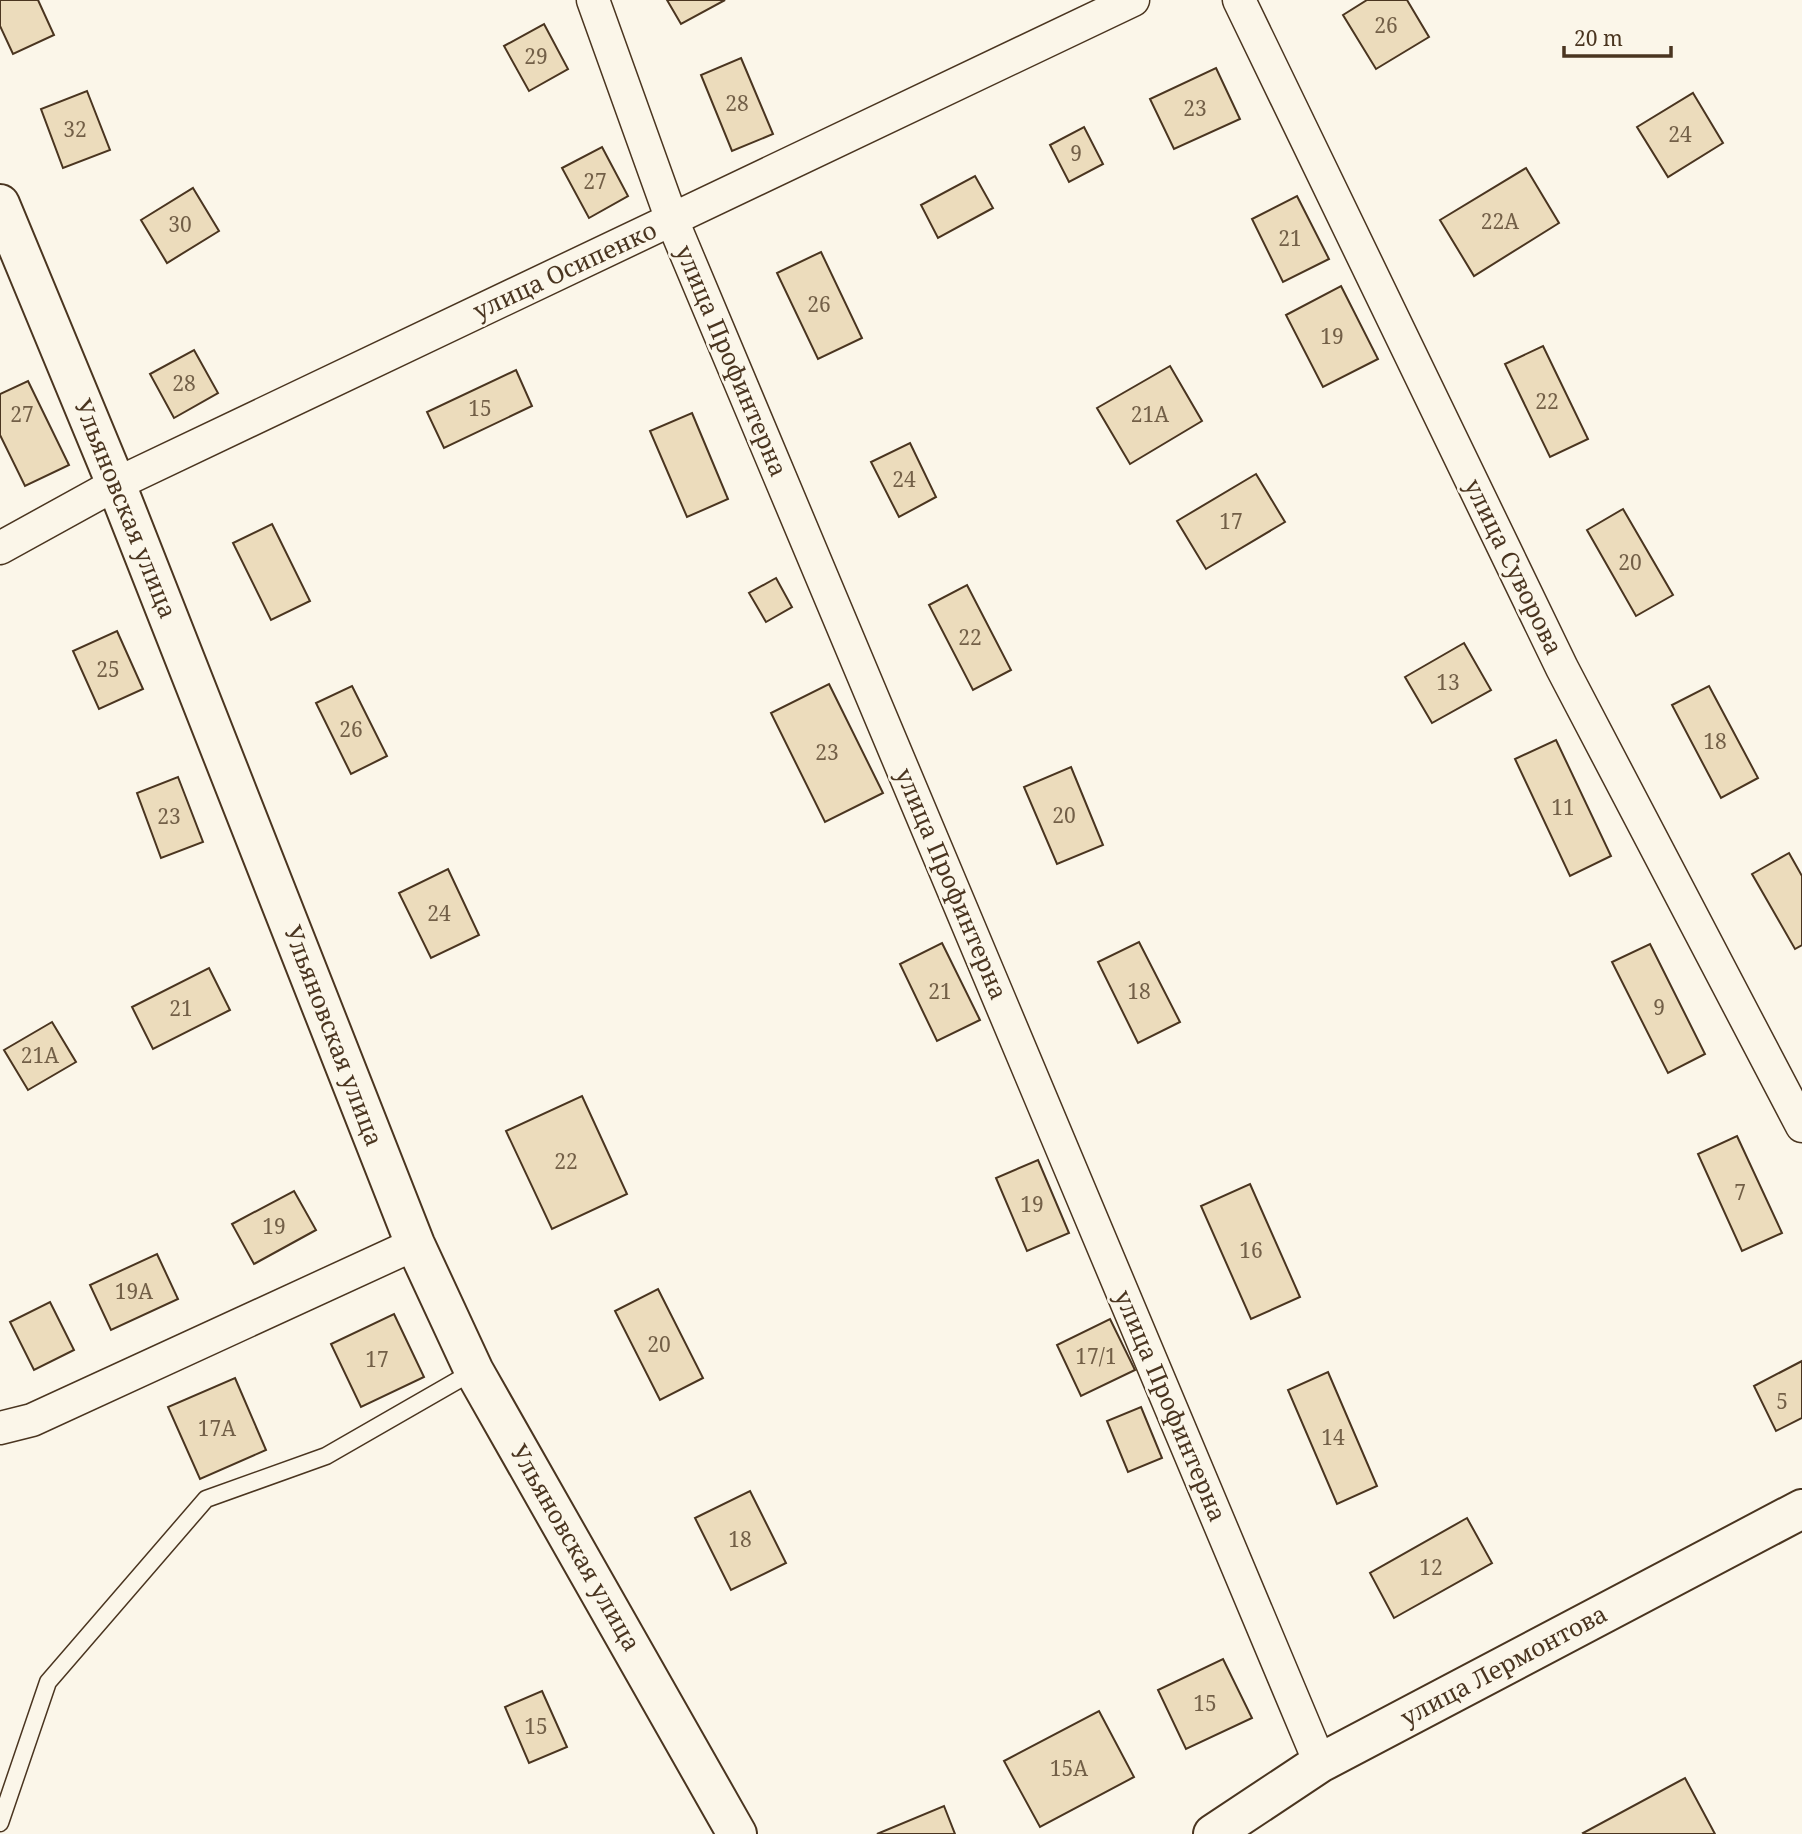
<svg xmlns="http://www.w3.org/2000/svg" width="1802" height="1834" viewBox="0 0 1802 1834" font-family="'Noto Serif',serif">
	<style>
		.building { fill: #ecdcbc; stroke: #4a3520; stroke-width: 2 }
		.lines { fill: none; stroke-linecap: round; stroke-linejoin: round }
		.lane-casing { stroke: #4a3520; stroke-width: 19 }
		.street-casing { stroke: #4a3520; stroke-width: 35 }
		.secondary-casing { stroke: #4a3520; stroke-width: 42 }
		.lane { stroke: #fbf6e9; stroke-width: 16 }
		.street { stroke: #fbf6e9; stroke-width: 32 }
		.secondary { stroke: #fbf6e9; stroke-width: 38 }
		.labels { text-anchor: middle; stroke-width: 5; stroke-linejoin: round; paint-order: stroke }
		.number-label { font-size: 21px; fill: #725f47 }
		.street-label { font-size: 24px; fill: #4a3520; stroke: #fbf6e9 }
	</style>
	<rect width="100%" height="100%" fill="#fbf6e9"/>
	<!-- building -->
	<g class="building">
		<polygon points="0,0 38,0 54,35 13,54 0,26"/>
		<polygon points="667,0 725,0 681,24"/>
		<polygon points="1367,0 1407,0 1429,37 1376,69 1343,15"/>
		<polygon points="544,24 568,69 529,91 504,46"/>
		<polygon points="741,58 773,134 732,151 701,75"/>
		<polygon points="1216,68 1240,119 1174,149 1150,99"/>
		<polygon points="87,91 110,150 63,168 41,109"/>
		<polygon points="1693,93 1723,143 1668,177 1637,127"/>
		<polygon points="1084,127 1103,164 1069,182 1050,145"/>
		<polygon points="602,147 628,196 589,218 562,168"/>
		<polygon points="1526,168 1559,223 1474,276 1440,220"/>
		<polygon points="975,176 993,208 938,238 921,205"/>
		<polygon points="193,188 219,231 167,263 141,220"/>
		<polygon points="1297,196 1329,259 1283,282 1252,219"/>
		<polygon points="821,252 862,338 818,359 777,273"/>
		<polygon points="1341,286 1378,359 1323,387 1286,315"/>
		<polygon points="1543,346 1588,439 1550,457 1505,364"/>
		<polygon points="194,350 218,393 174,418 150,374"/>
		<polygon points="1170,366 1202,421 1130,464 1097,408"/>
		<polygon points="516,370 532,406 444,448 427,412"/>
		<polygon points="28,381 69,465 25,486 0,435 0,394"/>
		<polygon points="692,413 728,499 687,517 650,431"/>
		<polygon points="910,443 936,497 899,517 871,462"/>
		<polygon points="1256,474 1285,522 1206,569 1177,521"/>
		<polygon points="1623,509 1673,595 1636,616 1587,530"/>
		<polygon points="272,524 310,601 271,620 233,543"/>
		<polygon points="776,578 792,607 766,622 749,593"/>
		<polygon points="967,585 1011,670 973,690 929,605"/>
		<polygon points="117,631 143,689 99,709 73,651"/>
		<polygon points="1464,643 1491,690 1432,723 1405,677"/>
		<polygon points="829,684 883,793 825,822 771,713"/>
		<polygon points="352,686 387,756 351,774 316,703"/>
		<polygon points="1709,686 1758,778 1721,798 1672,705"/>
		<polygon points="1556,740 1611,856 1570,876 1515,759"/>
		<polygon points="1071,767 1103,845 1057,864 1024,787"/>
		<polygon points="178,777 203,842 161,858 137,793"/>
		<polygon points="1789,853 1802,876 1802,945 1795,949 1752,874"/>
		<polygon points="448,869 479,935 431,958 399,893"/>
		<polygon points="1139,942 1180,1022 1138,1043 1098,962"/>
		<polygon points="942,943 980,1020 937,1041 900,964"/>
		<polygon points="1650,944 1705,1054 1668,1073 1612,962"/>
		<polygon points="209,968 230,1010 153,1049 132,1007"/>
		<polygon points="52,1022 76,1062 28,1090 4,1050"/>
		<polygon points="582,1096 627,1194 552,1229 506,1131"/>
		<polygon points="1737,1136 1782,1233 1742,1251 1698,1154"/>
		<polygon points="1038,1160 1069,1233 1027,1251 996,1178"/>
		<polygon points="1250,1184 1300,1297 1251,1319 1201,1206"/>
		<polygon points="294,1191 316,1230 254,1264 232,1224"/>
		<polygon points="157,1254 178,1299 111,1330 90,1285"/>
		<polygon points="658,1289 703,1378 660,1400 615,1311"/>
		<polygon points="50,1302 74,1350 34,1370 10,1322"/>
		<polygon points="394,1314 424,1377 361,1407 331,1344"/>
		<polygon points="1110,1319 1135,1370 1081,1396 1057,1345"/>
		<polygon points="1802,1361 1802,1418 1776,1431 1754,1386"/>
		<polygon points="1328,1372 1377,1486 1337,1504 1288,1390"/>
		<polygon points="235,1378 266,1450 200,1479 168,1407"/>
		<polygon points="1141,1407 1162,1458 1128,1472 1107,1421"/>
		<polygon points="750,1491 786,1563 731,1590 695,1518"/>
		<polygon points="1467,1518 1492,1563 1394,1618 1370,1573"/>
		<polygon points="1223,1659 1252,1718 1186,1749 1158,1690"/>
		<polygon points="542,1691 567,1747 529,1763 505,1707"/>
		<polygon points="1099,1711 1134,1777 1040,1827 1004,1761"/>
		<polygon points="1685,1778 1715,1834 1584,1834 1583,1833"/>
		<polygon points="944,1806 955,1834 877,1834"/>
	</g>
	<g class="lines">
		<!-- lane casing -->
		<g class="lane-casing">
			<polyline id="lane" points="0,1823 48,1682 206,1499 326,1456 474,1371"/>
		</g>
		<!-- street casing -->
		<g class="street-casing">
			<g id="street">
				<polyline points="593,0 672,220 1320,1763"/>
				<polyline points="1239,0 1562,668 1802,1126"/>
				<polyline points="0,548 116,484 1133,0"/>
				<polyline points="0,1428 32,1420 415,1244"/>
			</g>
		</g>
		<!-- secondary casing -->
		<g class="secondary-casing">
			<g id="secondary">
				<polyline points="0,204 116,484 415,1244 474,1371 737,1834"/>
				<polyline points="1213,1834 1320,1763 1802,1509"/>
			</g>
		</g>
		<!-- lane -->
		<use href="#lane" class="lane"/>
		<!-- street -->
		<use href="#street" class="street"/>
		<!-- secondary -->
		<use href="#secondary" class="secondary"/>
	</g>
	<g class="labels">
		<!-- number labels -->
		<g class="number-label">
			<text x="1386" y="33">26</text>
			<text x="536" y="64">29</text>
			<text x="737" y="111">28</text>
			<text x="1195" y="116">23</text>
			<text x="75" y="137">32</text>
			<text x="1680" y="142">24</text>
			<text x="1076" y="161">9</text>
			<text x="595" y="189">27</text>
			<text x="1500" y="229">22А</text>
			<text x="180" y="232">30</text>
			<text x="1290" y="246">21</text>
			<text x="819" y="312">26</text>
			<text x="1332" y="344">19</text>
			<text x="184" y="391">28</text>
			<text x="1547" y="409">22</text>
			<text x="480" y="416">15</text>
			<text x="22" y="422">27</text>
			<text x="1150" y="422">21А</text>
			<text x="904" y="487">24</text>
			<text x="1231" y="529">17</text>
			<text x="1630" y="570">20</text>
			<text x="970" y="645">22</text>
			<text x="108" y="677">25</text>
			<text x="1448" y="690">13</text>
			<text x="351" y="737">26</text>
			<text x="1715" y="749">18</text>
			<text x="827" y="760">23</text>
			<text x="1563" y="815">11</text>
			<text x="1064" y="823">20</text>
			<text x="169" y="824">23</text>
			<text x="439" y="921">24</text>
			<text x="940" y="999">21</text>
			<text x="1139" y="999">18</text>
			<text x="1659" y="1015">9</text>
			<text x="181" y="1016">21</text>
			<text x="40" y="1063">21А</text>
			<text x="566" y="1169">22</text>
			<text x="1740" y="1200">7</text>
			<text x="1032" y="1212">19</text>
			<text x="274" y="1234">19</text>
			<text x="1251" y="1258">16</text>
			<text x="134" y="1299">19А</text>
			<text x="659" y="1352">20</text>
			<text x="1096" y="1364">17/1</text>
			<text x="377" y="1367">17</text>
			<text x="1782" y="1409">5</text>
			<text x="217" y="1436">17А</text>
			<text x="1333" y="1445">14</text>
			<text x="740" y="1547">18</text>
			<text x="1431" y="1575">12</text>
			<text x="1205" y="1711">15</text>
			<text x="536" y="1734">15</text>
			<text x="1069" y="1776">15А</text>
		</g>
		<!-- street labels -->
		<g class="street-label">
			<text transform="translate(565 271) rotate(-25)" y="8">улица Осипенко</text>
			<text transform="translate(731 361) rotate(67)" y="8">улица Профинтерна</text>
			<text transform="translate(125 509) rotate(68)" y="8">Ульяновская улица</text>
			<text transform="translate(1513 567) rotate(64)" y="8">улица Суворова</text>
			<text transform="translate(951 884) rotate(67)" y="8">улица Профинтерна</text>
			<text transform="translate(333 1036) rotate(69)" y="8">Ульяновская улица</text>
			<text transform="translate(1170 1406) rotate(67)" y="8">улица Профинтерна</text>
			<text transform="translate(575 1548) rotate(60)" y="8">Ульяновская улица</text>
			<text transform="translate(1504 1666) rotate(-28)" y="8">улица Лермонтова</text>
		</g>
	</g>
	<!-- scale -->
	<path d="M1564 46v10h107v-10" fill="none" stroke="#4a3520" stroke-width="3.5"/>
	<text x="1574" y="46" font-size="21" fill="#4a3520" stroke="#fbf6e9" stroke-width="5" paint-order="stroke">20 m</text>
</svg>
